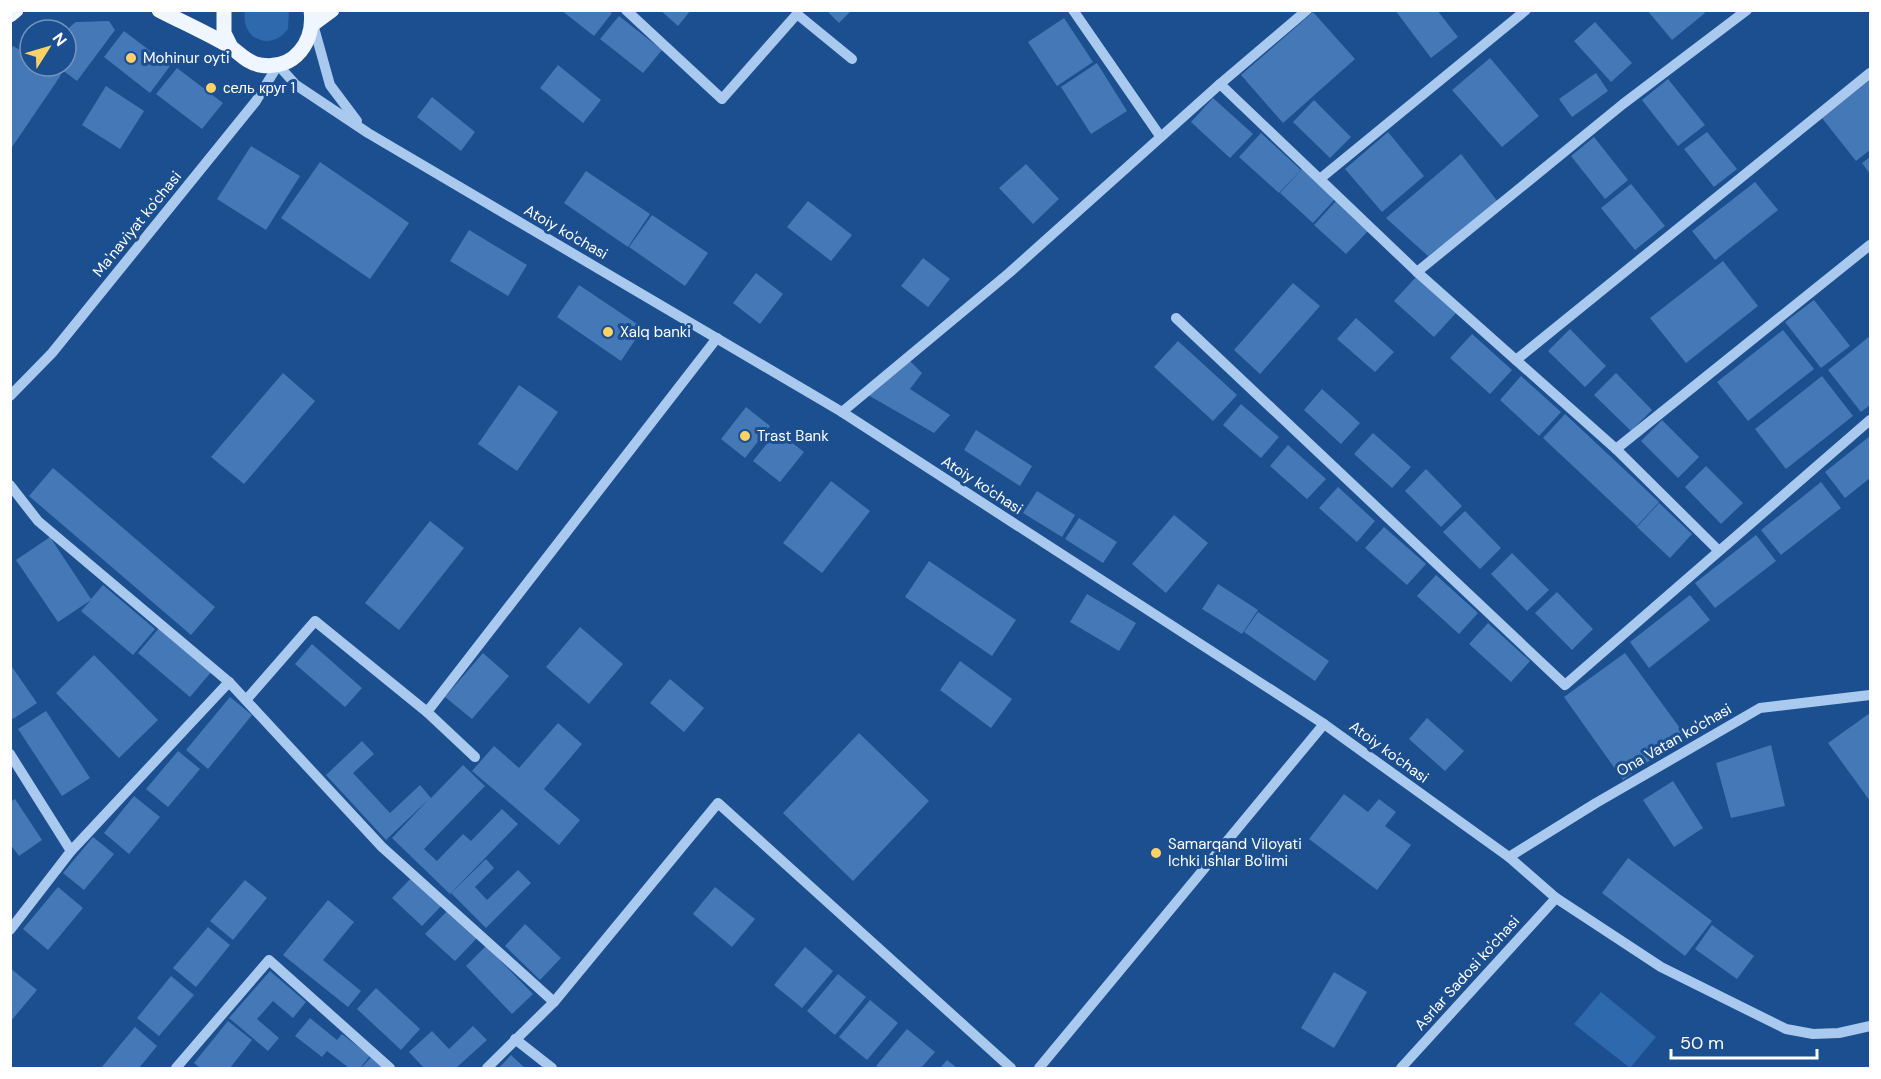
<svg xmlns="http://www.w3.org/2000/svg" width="1881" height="1079" viewBox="0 0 1881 1079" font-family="'DM Sans',sans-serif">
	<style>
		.green { fill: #2e69ad }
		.building { fill: #4478b7 }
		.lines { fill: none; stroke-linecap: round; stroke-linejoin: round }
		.minor { stroke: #a9c9ee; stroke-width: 10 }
		.major { stroke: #f0f6ff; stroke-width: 15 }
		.poi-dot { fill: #ffd166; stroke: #1b4f8f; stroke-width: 2 }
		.labels { text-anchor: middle; stroke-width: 6; stroke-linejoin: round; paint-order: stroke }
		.poi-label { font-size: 15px; fill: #fff; stroke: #1b4f8f; text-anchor: start }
		.street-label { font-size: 15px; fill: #fff; stroke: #1b4f8f }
	</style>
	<rect width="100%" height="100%" fill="#1b4f8f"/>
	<!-- green -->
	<g class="green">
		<path d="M245,11H289L288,29C270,53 240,38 245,11Z"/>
		<polygon points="1601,992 1656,1037 1630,1068 1574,1024"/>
	</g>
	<!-- building -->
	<g class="building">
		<polygon points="561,10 608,10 612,13 594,36"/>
		<polygon points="660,10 691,10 678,26"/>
		<polygon points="826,10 852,10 839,23"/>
		<polygon points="1395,10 1437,10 1458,37 1431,58"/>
		<polygon points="1647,10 1703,10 1705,13 1672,40"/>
		<polygon points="1313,12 1355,59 1283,123 1241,75"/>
		<polygon points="619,16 662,50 643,73 600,39"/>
		<polygon points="1064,18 1093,62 1057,86 1028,42"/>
		<polygon points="109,21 115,30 77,81 57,66 66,66 66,30 76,22"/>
		<polygon points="1595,22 1632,63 1611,82 1574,41"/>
		<polygon points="124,31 170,66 150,93 104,57"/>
		<polygon points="13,46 30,56 30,66 45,66 61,75 10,150 10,50"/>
		<polygon points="1490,58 1539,116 1502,147 1452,90"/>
		<polygon points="1097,63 1127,111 1091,134 1061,87"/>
		<polygon points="558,65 601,100 583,123 540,88"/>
		<polygon points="177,68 223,103 202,129 156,94"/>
		<polygon points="1596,73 1608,91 1572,117 1559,99"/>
		<polygon points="1668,79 1705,125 1678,146 1642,100"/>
		<polygon points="1870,80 1870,150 1856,161 1822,118"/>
		<polygon points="106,86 144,111 120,149 82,125"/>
		<polygon points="432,97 475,132 461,151 417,117"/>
		<polygon points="1213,98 1253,134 1230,158 1191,122"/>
		<polygon points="1314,100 1351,137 1330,158 1293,122"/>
		<polygon points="1388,132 1424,176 1382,212 1345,169"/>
		<polygon points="1707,132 1737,169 1714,187 1684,149"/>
		<polygon points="1261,133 1301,170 1279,193 1239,157"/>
		<polygon points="1594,137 1628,180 1605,199 1571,156"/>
		<polygon points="251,146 300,176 266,230 217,199"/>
		<polygon points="1461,154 1498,202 1428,256 1386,218"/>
		<polygon points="1870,157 1870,174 1862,163"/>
		<polygon points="320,162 409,223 370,279 281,218"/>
		<polygon points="1026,164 1059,199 1033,224 999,188"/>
		<polygon points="1302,169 1335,199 1313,223 1280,193"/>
		<polygon points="586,171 650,214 628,247 564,203"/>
		<polygon points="1755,182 1778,210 1715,260 1692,231"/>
		<polygon points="1631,184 1665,226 1635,250 1601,208"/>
		<polygon points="808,201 852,235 831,261 787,227"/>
		<polygon points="1336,201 1369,230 1346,254 1314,225"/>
		<polygon points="652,215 708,253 685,286 629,247"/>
		<polygon points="469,230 527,265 508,296 450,261"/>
		<polygon points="923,258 950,279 928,307 901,286"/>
		<polygon points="1723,261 1758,306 1686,363 1650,318"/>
		<polygon points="756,273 783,294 760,324 733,303"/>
		<polygon points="1416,277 1456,313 1434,337 1394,301"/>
		<polygon points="1293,283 1320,306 1260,374 1234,350"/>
		<polygon points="579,285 643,328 621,361 557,317"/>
		<polygon points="1814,300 1850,346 1821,368 1785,322"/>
		<polygon points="1356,318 1394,352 1375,372 1337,339"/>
		<polygon points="1570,329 1606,366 1585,387 1548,351"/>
		<polygon points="1783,330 1814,369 1748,421 1717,382"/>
		<polygon points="1472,334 1512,370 1490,394 1450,358"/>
		<polygon points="1870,336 1870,405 1861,412 1828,370"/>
		<polygon points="1178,341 1237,395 1213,421 1154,367"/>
		<polygon points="909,360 922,373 910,389 950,415 934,433 868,395"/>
		<polygon points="283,373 315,401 244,484 211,457"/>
		<polygon points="1616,373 1652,410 1631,431 1594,395"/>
		<polygon points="1521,376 1561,412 1539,436 1500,400"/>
		<polygon points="1822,376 1853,416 1786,469 1755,429"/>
		<polygon points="519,385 558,412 517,471 478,444"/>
		<polygon points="1322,389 1360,423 1341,444 1304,410"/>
		<polygon points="1241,404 1279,437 1261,458 1223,425"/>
		<polygon points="746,407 770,426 745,458 721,439"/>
		<polygon points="1565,414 1659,502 1637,526 1543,438"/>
		<polygon points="1662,420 1699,457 1678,478 1641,441"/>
		<polygon points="976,430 1032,466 1020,486 964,450"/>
		<polygon points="777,431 804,452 780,482 753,461"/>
		<polygon points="1373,433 1411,467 1392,488 1354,454"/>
		<polygon points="1870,436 1870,478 1845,498 1825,472"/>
		<polygon points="1288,445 1326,479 1307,499 1270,466"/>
		<polygon points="1706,466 1743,503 1721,524 1685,487"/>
		<polygon points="53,468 215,607 191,635 29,496"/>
		<polygon points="1426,469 1462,506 1441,527 1405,491"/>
		<polygon points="831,481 870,511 822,573 783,543"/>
		<polygon points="1821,482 1841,508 1781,555 1761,530"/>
		<polygon points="1338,487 1375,521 1357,542 1319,508"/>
		<polygon points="1037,491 1075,515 1062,537 1023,513"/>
		<polygon points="1659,503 1692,534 1670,558 1637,527"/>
		<polygon points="1465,511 1501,548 1480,569 1443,532"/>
		<polygon points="1174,515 1208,543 1166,593 1132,564"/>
		<polygon points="1079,518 1117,542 1103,563 1065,539"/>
		<polygon points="430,521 464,548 399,630 365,603"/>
		<polygon points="1384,527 1426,564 1407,585 1365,548"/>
		<polygon points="1756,535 1776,561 1715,608 1695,583"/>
		<polygon points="50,537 91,599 103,585 155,629 133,655 81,611 91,600 58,622 16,560"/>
		<polygon points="1512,553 1549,590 1527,611 1491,574"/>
		<polygon points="929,561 1016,620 992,656 905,597"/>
		<polygon points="1436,575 1478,613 1459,634 1417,596"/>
		<polygon points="1218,584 1258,610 1242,634 1202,609"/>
		<polygon points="1557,592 1593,629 1572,650 1535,613"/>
		<polygon points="1087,594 1136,623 1119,651 1070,622"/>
		<polygon points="1690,595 1710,620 1649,668 1630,642"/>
		<polygon points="1258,612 1329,661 1315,681 1244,632"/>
		<polygon points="1488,623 1530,661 1511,682 1469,644"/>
		<polygon points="160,627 212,671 190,697 138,653"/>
		<polygon points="580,627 623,664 589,704 546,667"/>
		<polygon points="312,644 362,688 345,707 295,664"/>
		<polygon points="483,653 509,676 472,719 445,697"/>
		<polygon points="1625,653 1685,735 1623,780 1564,697"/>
		<polygon points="94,655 158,720 119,758 56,693"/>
		<polygon points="960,661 1012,699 991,728 940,690"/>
		<polygon points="10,664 37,703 13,719 10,715"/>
		<polygon points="670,679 704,708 684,732 650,703"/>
		<polygon points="230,697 252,715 208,769 186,750"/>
		<polygon points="46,711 90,778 62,796 18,729"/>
		<polygon points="1870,713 1870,801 1828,743"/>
		<polygon points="1427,718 1464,751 1445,771 1409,739"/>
		<polygon points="558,723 582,744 544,789 580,820 559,845 472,771 494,746 519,768"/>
		<polygon points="859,733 929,801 853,881 783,813"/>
		<polygon points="362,741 374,754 353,773 390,813 420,785 431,798 463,765 485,786 424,849 437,861 463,834 471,841 502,809 518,824 450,894 392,838 429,799 386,840 326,775"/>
		<polygon points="1771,745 1785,806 1731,818 1716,763"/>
		<polygon points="178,751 200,769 168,807 146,789"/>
		<polygon points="1673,781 1703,828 1674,847 1643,800"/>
		<polygon points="1344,794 1368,812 1379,799 1396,812 1385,826 1411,845 1377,890 1309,839"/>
		<polygon points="134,796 160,817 129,854 104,833"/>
		<polygon points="15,799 42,840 19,856 10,844 10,802"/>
		<polygon points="93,837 114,854 84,890 63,873"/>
		<polygon points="1628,858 1712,921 1685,956 1602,893"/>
		<polygon points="486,859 494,868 475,887 487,900 518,870 531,883 486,928 451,893"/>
		<polygon points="416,873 446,901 422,926 392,898"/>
		<polygon points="245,880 267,898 233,940 210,921"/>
		<polygon points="58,887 83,908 48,950 23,929"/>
		<polygon points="715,887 755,919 732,947 693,914"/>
		<polygon points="328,900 354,922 323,960 361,991 348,1007 283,955"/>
		<polygon points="449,909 478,937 455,961 425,934"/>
		<polygon points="525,924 561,958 540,980 505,946"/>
		<polygon points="1712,925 1754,956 1737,979 1695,949"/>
		<polygon points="208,927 230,945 196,987 173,968"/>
		<polygon points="486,946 533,994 512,1014 466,966"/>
		<polygon points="805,947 833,971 802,1008 774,985"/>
		<polygon points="10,968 37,990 10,1022"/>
		<polygon points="270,971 306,1002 293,1018 273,1001 257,1019 279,1038 268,1051 229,1018"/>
		<polygon points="1334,972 1367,992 1334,1048 1301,1028"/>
		<polygon points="838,974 866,997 835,1035 807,1011"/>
		<polygon points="171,976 194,995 159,1036 137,1018"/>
		<polygon points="376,988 420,1029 401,1050 357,1009"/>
		<polygon points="870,1000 898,1023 867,1060 839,1037"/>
		<polygon points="310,1018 337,1040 342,1034 370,1056 360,1068 349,1068 327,1051 322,1057 295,1036"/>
		<polygon points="228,1021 252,1040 230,1068 200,1068 194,1063"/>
		<polygon points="473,1026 487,1040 456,1068 424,1068 409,1052 432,1031 449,1049"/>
		<polygon points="135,1027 157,1046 139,1068 101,1068"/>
		<polygon points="907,1029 935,1052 921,1068 879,1068 876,1066"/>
		<polygon points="511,1055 525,1068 499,1068"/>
		<polygon points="372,1056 385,1068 361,1068"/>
		<polygon points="947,1060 957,1068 940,1068"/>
	</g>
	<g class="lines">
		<!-- minor -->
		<g class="minor">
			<polyline points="626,10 722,99 797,14 852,59"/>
			<polyline points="1073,10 1160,136"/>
			<polyline points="313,24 330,85 357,121"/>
			<polyline points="1220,84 1417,272 1616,449 1718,550"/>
			<polyline points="1321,178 1526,10"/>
			<polyline points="1417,272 1623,104 1747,10"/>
			<polyline points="1176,318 1565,685 1870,420"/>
			<polyline points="1516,360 1870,73"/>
			<polyline points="10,396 52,353 256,101 278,65 296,85 368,133 842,412 1324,724 1509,857 1556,898 1661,967 1786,1029 1813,1034 1839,1033 1870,1026"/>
			<polyline points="842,412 1009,273 1220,84 1307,10"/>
			<polyline points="1616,449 1870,245"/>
			<polyline points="10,485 38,521 229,682 382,847 554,1002"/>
			<polyline points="246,700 315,621 427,712"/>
			<polyline points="10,754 71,851"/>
			<polyline points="475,757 427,712 717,338"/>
			<polyline points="1509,857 1596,803 1760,708 1870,695"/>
			<polyline points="10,930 71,851 229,682"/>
			<polyline points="515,1039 552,1068"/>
			<polyline points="176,1068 269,960 390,1068"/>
			<polyline points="487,1068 554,1002 718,803 1011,1068"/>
			<polyline points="1039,1068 1324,724"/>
			<polyline points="1401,1068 1556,898"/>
		</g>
		<!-- major -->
		<g class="major">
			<path d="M159,10C182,22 207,33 229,46C240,53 247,63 260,65C295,71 315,41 311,10"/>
			<polyline points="224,10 224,33 231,47"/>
			<polyline points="10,15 16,10"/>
			<polyline points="313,24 332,10"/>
		</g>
	</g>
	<!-- markers -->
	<g class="poi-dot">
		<circle cx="131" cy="58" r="6"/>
		<circle cx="211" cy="88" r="6"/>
		<circle cx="608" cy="332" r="6"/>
		<circle cx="745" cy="436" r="6"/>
		<circle cx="1156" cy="853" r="6"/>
	</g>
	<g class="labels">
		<!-- poi labels -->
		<g class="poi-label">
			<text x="143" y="63">Mohinur oyti</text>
			<text x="223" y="93">сель круг 1</text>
			<text x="620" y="337">Xalq banki</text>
			<text x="757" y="441">Trast Bank</text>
			<text x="1168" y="849">Samarqand Viloyati<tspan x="1168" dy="17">Ichki Ishlar Bo'limi</tspan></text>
		</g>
		<!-- street labels -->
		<g class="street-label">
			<text transform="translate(137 224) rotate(-51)" y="5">Ma'naviyat ko'chasi</text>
			<text transform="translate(566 232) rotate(30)" y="5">Atoiy ko'chasi</text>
			<text transform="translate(982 485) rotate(33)" y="5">Atoiy ko'chasi</text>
			<text transform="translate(1674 740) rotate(-30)" y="5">Ona Vatan ko'chasi</text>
			<text transform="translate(1389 752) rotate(36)" y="5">Atoiy ko'chasi</text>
			<text transform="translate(1467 973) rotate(-48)" y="5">Asrlar Sadosi ko'chasi</text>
		</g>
	</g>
	<!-- border -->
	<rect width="1881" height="1079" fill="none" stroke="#ffffff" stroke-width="24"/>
	<!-- north arrow -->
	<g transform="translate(48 48) rotate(53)"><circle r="28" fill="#1b4f8f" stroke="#7695bc" stroke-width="1.5"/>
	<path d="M0-4.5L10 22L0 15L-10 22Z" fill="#ffd166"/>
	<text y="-9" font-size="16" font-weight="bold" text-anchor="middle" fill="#ffffff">N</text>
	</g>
	<!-- scale -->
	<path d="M1671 1049v9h146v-9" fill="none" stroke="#ffffff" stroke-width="3"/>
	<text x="1680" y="1049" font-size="18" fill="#ffffff" stroke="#1b4f8f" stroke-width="4.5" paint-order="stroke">50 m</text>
</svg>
